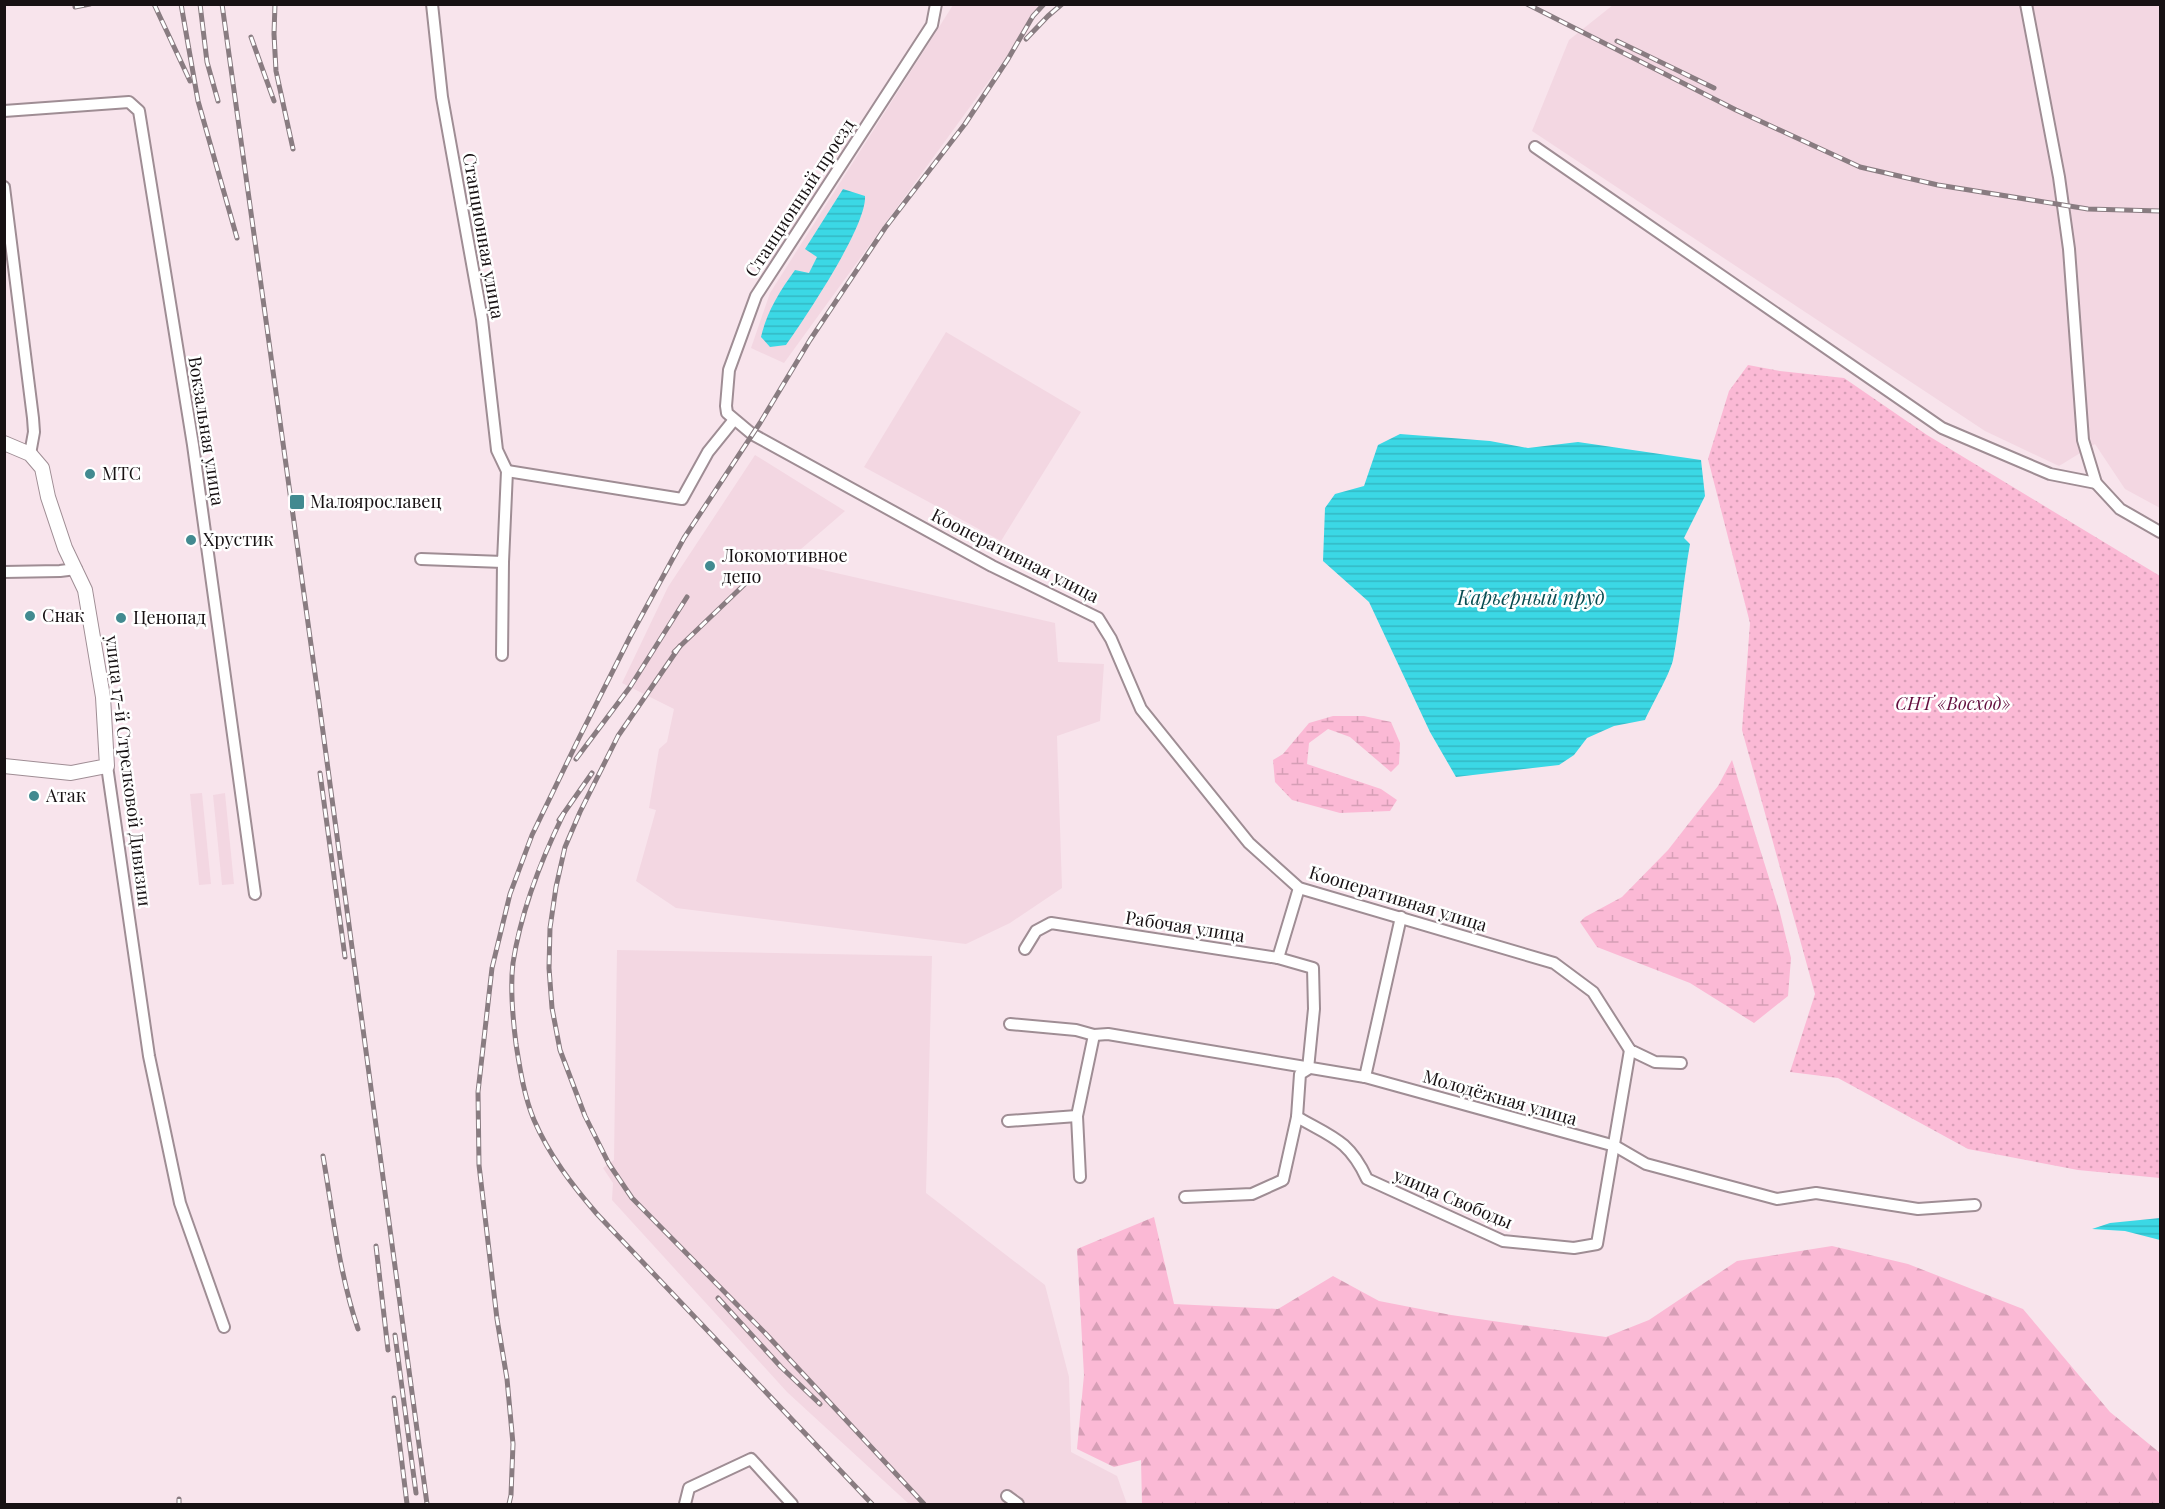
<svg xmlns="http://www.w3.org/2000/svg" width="2165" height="1509" viewBox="0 0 2165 1509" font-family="'Playfair Display',serif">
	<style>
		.built { fill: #f3d7e2 }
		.forest { fill: url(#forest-firs) }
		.wetland { fill: url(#wetland-marsh) }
		.park { fill: url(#park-dots) }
		.water { fill: url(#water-rules) }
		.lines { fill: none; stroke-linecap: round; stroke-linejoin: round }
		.minor-casing { stroke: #9f8d94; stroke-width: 14 }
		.major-casing { stroke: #9f8d94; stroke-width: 16 }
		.minor { stroke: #fff; stroke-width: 10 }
		.major { stroke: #fff; stroke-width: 14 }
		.rail-casing { stroke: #897c81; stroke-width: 5 }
		.rail { stroke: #fff; stroke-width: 3; stroke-dasharray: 9; stroke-linecap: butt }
		.poi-dot { fill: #428a90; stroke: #fff; stroke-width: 2 }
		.labels { text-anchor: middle; stroke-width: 5; stroke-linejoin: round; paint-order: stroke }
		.street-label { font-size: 18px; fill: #171113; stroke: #fff }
		.poi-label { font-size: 18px; fill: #171113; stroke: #fff; text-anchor: start }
		.park-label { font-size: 18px; font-style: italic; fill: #640f3f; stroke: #fff }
		.water-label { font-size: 20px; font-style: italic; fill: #084d52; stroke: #fff }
	</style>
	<defs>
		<pattern id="forest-firs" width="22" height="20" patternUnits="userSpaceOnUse" patternTransform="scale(1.5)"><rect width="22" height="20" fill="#fbb9d5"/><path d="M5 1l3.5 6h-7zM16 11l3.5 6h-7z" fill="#d69eb6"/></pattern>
		<pattern id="wetland-marsh" width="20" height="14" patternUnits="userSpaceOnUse" patternTransform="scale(1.5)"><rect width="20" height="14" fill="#fbb9d5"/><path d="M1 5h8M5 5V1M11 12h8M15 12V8" fill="none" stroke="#d69eb6"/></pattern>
		<pattern id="park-dots" width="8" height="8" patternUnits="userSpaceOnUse" patternTransform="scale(1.5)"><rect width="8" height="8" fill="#fbb9d5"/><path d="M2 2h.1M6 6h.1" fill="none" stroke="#d69eb6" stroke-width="1.8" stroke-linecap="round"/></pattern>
		<pattern id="water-rules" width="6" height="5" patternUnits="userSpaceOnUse" patternTransform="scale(1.5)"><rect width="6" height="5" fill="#3bd8e5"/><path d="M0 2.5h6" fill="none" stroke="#33b8c4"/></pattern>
	</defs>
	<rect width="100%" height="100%" fill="#f8e4ec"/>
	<!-- built -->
	<g class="built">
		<polygon points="953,5 1044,5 784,363 751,348 770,293"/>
		<polygon points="1613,5 2160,5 2160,508 2125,489 2095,444 2059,466 1985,431 1532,131 1569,40"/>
		<polygon points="946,332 1081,412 1001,541 864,467"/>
		<polygon points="755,455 845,511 793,556 801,565 1055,623 1058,662 1104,664 1100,721 1057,736 1062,888 1010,923 966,944 676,908 636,881 656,810 649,808 659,749 667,742 674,709 622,683 668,587"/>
		<polygon points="202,793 211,884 199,885 190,794"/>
		<polygon points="225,793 234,884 222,885 213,795"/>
		<polygon points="617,950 932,956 926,1193 1045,1285 1069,1377 1071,1452 1117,1476 1127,1504 909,1504 787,1392 612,1200 613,1183 603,1168 614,1160"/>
	</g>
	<!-- forest -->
	<polygon class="forest" points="1154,1217 1174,1304 1278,1309 1333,1276 1379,1301 1451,1315 1606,1337 1649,1320 1737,1261 1832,1246 1908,1264 2023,1309 2110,1412 2160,1453 2160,1504 1142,1504 1141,1460 1114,1467 1077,1449 1084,1375 1077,1249"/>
	<!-- wetland -->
	<g class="wetland">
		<polygon points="1333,716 1364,716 1391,722 1400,743 1399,764 1391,772 1350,737 1328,729 1309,743 1307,764 1381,789 1397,800 1390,811 1340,813 1292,800 1275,782 1273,760 1283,754 1309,723"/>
		<polygon points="1732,760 1780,913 1791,958 1788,996 1754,1023 1690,983 1597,947 1580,922 1585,917 1622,897 1668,850 1718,786"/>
	</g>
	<!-- park -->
	<polygon class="park" points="1748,365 1780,371 1844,378 1927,435 2160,576 2160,1178 2078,1170 1968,1149 1838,1078 1790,1072 1815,994 1742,730 1750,623 1708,459 1729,391"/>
	<!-- water -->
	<g class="water">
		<path d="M843,189L865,196C867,226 805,318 786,345L770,347L761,337C767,311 780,291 795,270L809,273L817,257L805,249Z"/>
		<path d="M1400,434L1490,441L1528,448L1578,442L1701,460L1705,496L1684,538L1690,544C1683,583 1680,622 1673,660C1669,676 1652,704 1645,720L1614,726L1587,738L1574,755L1559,765L1456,777L1430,732L1369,602L1323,561L1325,508L1335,494L1364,486L1378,445Z"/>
		<polygon points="2160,1218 2160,1240 2125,1231 2092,1229 2110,1223"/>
	</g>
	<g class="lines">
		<!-- minor casing -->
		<g class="minor-casing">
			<g id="minor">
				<polyline points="936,4 932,25 756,296 729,370 726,406 727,413 752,434 992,566 1098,618 1111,639 1141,709 1249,843 1299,888 1554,963 1593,992 1630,1050 1655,1062 1681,1063"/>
				<polyline points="2026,4 2059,177 2069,249 2083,440 2096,483 2120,509 2160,532"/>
				<polyline points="4,111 129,102 139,111 193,445 255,894"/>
				<polyline points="1535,147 1942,428 2050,474 2096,483"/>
				<polyline points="4,187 33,418 34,432 30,454"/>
				<polyline points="507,471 682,499 708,452 733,421"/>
				<polyline points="421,559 503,562 507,471 497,450 482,319 442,97 432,4"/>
				<polyline points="4,572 60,571 76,569"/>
				<polyline points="502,655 503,562"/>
				<polyline points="107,766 149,1056 180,1203 224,1327"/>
				<polyline points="1025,949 1036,931 1051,923 1278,958 1313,968 1314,1009 1308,1069 1300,1074 1297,1117 1283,1180 1252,1194 1185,1197"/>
				<polyline points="1278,958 1299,888"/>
				<polyline points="1010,1024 1076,1030 1094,1035 1108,1034 1365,1077 1615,1146 1646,1164 1777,1199 1816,1193 1918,1209 1975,1205"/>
				<polyline points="1365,1077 1401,917"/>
				<path d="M1297,1117C1332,1137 1349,1140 1367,1179L1503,1241L1574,1248L1597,1244L1630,1050"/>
				<polyline points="1008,1121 1077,1116"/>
				<polyline points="1080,1177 1077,1116 1094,1035"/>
				<polyline points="1007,1496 1018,1504"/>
				<polyline points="685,1504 689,1488 751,1459 792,1504"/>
			</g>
		</g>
		<!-- major casing -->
		<g class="major-casing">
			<polyline id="major" points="4,443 30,454 42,468 48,497 65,548 85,590 103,697 107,766 71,773 4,766"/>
		</g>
		<!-- minor -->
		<use href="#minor" class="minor"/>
		<!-- major -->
		<use href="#major" class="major"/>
		<!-- rail casing -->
		<g class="rail-casing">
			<g id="rail">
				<polyline points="154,4 190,81"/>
				<polyline points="181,4 198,101 237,238"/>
				<polyline points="200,4 207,62 218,101"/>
				<polyline points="222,4 318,695 427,1504"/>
				<polyline points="275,4 274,34 276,71 293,149"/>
				<polyline points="1527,4 1736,110 1860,167 1938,185 2088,209 2160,211"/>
				<polyline points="75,7 90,4"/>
				<polyline points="251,37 274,101"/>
				<polyline points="1026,39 1048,16 1062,4"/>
				<polyline points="1617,41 1714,88"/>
				<polyline points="680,646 618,736 580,812 565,847 556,887 550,928 549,968 552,1008 560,1050 585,1116 609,1164 632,1198 766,1334 924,1504"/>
				<polyline points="674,652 747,582"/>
				<polyline points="576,759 630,687 687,597"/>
				<polyline points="320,773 345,957"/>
				<path d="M564,813C541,860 521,910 513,963C510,987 513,1020 516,1044C520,1069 524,1096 534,1120C549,1155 572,1185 597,1214L872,1504"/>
				<polyline points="559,820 592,773"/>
				<path d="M323,1156C333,1214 339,1273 358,1329"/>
				<polyline points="376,1246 388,1350"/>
				<polyline points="718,1298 781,1367 820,1404"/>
				<polyline points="395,1335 416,1493"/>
				<polyline points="394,1398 407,1504"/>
				<polyline points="179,1499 179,1504"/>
				<polyline points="509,1504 511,1495 513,1444 507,1379 497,1319 479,1165 478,1092 492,968 510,894 532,835 579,738 631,635 684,538 760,423 810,340 885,228 965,124 1008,59 1033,16 1044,4"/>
			</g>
		</g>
		<!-- rail -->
		<use href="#rail" class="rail"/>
	</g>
	<!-- markers -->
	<g class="poi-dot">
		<circle cx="90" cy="474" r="6"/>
		<rect x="289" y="494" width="16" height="16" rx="3"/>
		<circle cx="191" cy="540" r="6"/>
		<circle cx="710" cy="566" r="6"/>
		<circle cx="30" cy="616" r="6"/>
		<circle cx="121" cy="618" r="6"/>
		<circle cx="34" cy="796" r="6"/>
	</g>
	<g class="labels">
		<!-- street labels -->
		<g class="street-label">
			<text transform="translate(800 198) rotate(-57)" y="6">Станционный проезд</text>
			<text transform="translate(483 236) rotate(80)" y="6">Станционная улица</text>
			<text transform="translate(206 431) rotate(81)" y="6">Вокзальная улица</text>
			<text transform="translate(1015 556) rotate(27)" y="6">Кооперативная улица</text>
			<text transform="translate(128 771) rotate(83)" y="6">улица 17-й Стрелковой Дивизии</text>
			<text transform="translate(1398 899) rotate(17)" y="6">Кооперативная улица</text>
			<text transform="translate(1185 927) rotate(9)" y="6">Рабочая улица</text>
			<text transform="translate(1500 1098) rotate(16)" y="6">Молодёжная улица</text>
			<text transform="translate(1453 1199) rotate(23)" y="6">улица Свободы</text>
		</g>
		<!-- poi labels -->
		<g class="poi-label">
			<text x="102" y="480">МТС</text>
			<text x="310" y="508">Малоярославец</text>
			<text x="203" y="546">Хрустик</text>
			<text x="722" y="562">Локомотивное<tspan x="722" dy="21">депо</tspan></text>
			<text x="42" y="622">Снак</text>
			<text x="133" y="624">Ценопад</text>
			<text x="46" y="802">Атак</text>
		</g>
		<!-- park labels -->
		<g class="park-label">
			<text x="1953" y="710">СНТ «Восход»</text>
		</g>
		<!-- water labels -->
		<g class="water-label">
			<text x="1531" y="605">Карьерный пруд</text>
		</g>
	</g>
	<!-- border -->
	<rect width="2165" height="1509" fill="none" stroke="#171113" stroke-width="12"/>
</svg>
